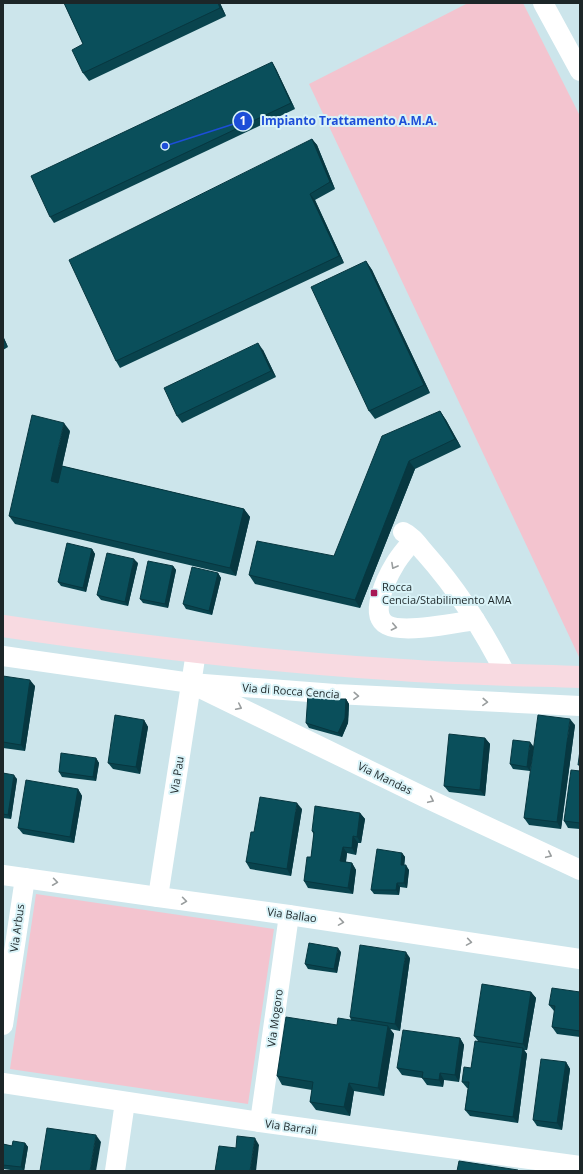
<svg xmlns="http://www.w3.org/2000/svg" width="583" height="1174" viewBox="0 0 583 1174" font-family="'Open Sans',sans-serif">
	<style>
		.green { fill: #f3c4cf }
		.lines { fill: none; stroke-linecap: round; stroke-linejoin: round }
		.minor { stroke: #fff; stroke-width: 20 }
		.major { stroke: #f8dae1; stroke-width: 22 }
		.wall { fill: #09444e }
		.shaded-wall { fill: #073740 }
		.building { fill: #0a4f5b; stroke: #073740 }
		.oneway { stroke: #999d9e }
		.poi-dot { fill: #a71754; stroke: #d9f3f8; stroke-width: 1.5 }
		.labels { text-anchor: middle; stroke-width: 4; stroke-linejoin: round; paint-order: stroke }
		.poi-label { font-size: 11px; fill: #1c2628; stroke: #d9f3f8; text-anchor: start }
		.street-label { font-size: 11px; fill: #1c2628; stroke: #d9f3f8 }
		.leader { fill: none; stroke: #1d4ed8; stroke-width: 1.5 }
		.callout-dot { fill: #1d4ed8; stroke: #d9f3f8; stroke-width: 1.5 }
		.mark-label { font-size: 12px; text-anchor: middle; font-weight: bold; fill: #fff }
		.callout-label { font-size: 12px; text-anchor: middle; font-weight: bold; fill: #1d4ed8; stroke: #d9f3f8; stroke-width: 4; stroke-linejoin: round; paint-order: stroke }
	</style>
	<rect width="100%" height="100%" fill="#cce5eb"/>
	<!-- green -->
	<g class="green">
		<polygon points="468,3 523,3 580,116 580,659 309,84"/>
		<polygon points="36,894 274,929 248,1104 10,1069"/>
	</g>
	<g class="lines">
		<!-- minor -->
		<g class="minor">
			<polyline points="543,3 580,71"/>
			<path d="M403,532C412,536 418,545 425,553C457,589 484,631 506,675"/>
			<path d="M413,540C407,548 400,555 395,564C387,577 368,615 387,625C404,634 455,623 475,620"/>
			<polyline points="3,656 191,683 335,694 580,706"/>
			<polyline points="202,689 424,797 580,870"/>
			<polyline points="3,875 158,897 289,915 580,959"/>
			<polyline points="158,897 196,652"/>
			<polyline points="3,1025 25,878"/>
			<polyline points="3,1083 260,1122 580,1166"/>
			<polyline points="260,1122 289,915"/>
			<polyline points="115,1171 125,1102"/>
		</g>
		<!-- major -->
		<path class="major" d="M3,626C130,645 258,661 387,669C451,674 516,675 580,677"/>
	</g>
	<!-- wall -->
	<g class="wall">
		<polygon points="64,3 220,3 226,16 89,81 83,73 83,44"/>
		<polygon points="272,62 276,69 295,109 54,223 50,217"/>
		<polygon points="312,139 317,145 335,189 315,200 344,263 120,368 116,361"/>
		<polygon points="366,261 372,270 430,393 375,419 369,411"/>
		<polygon points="3,336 8,347 3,350"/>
		<polygon points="263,350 276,377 182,423 177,416"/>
		<polygon points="440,411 446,420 461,447 415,469 360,608 255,584 249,575 334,556"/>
		<polygon points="70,431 62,466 244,509 250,517 236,576 15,524 9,516"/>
		<polygon points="92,549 95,554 86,592 61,586 58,582"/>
		<polygon points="138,563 128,606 101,600 97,595"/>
		<polygon points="173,566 176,570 168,608 143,603 140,599"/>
		<polygon points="218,573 221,578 212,615 186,609 183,604"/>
		<polygon points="3,676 35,686 25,751 3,748"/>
		<polygon points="337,699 346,699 349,704 348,723 342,737 309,728 306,723"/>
		<polygon points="144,720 148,727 140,774 113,769 108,763"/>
		<polygon points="575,725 561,829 529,825 524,818"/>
		<polygon points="485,738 490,744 485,796 449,792 444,786"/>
		<polygon points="534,747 530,771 513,769 510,764"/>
		<polygon points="96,758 99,763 96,781 62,777 59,772"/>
		<polygon points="580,771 580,829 568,828 564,821"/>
		<polygon points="3,773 17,779 11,819 3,818"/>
		<polygon points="78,789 82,796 74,843 23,834 18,828"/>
		<polygon points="302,809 291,876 250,869 246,862 254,832"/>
		<polygon points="360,813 365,819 361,843 358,843 356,855 347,853 346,862 352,863 356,870 353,894 308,888 304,881 311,857 314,835 312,831"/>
		<polygon points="402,853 405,857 404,865 409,870 407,888 400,887 399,895 374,894 371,890"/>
		<polygon points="341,952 337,973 308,969 305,964"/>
		<polygon points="410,958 400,1031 390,1029 394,1034 384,1096 354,1091 350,1116 316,1110 310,1102 312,1090 282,1085 277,1076 337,1025 351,1020 350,1017"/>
		<polygon points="531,992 536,998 527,1050 524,1050 527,1054 518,1123 470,1116 465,1110 468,1088 467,1088 462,1082 471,1068 478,1041 474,1036"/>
		<polygon points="580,992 580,1037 557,1034 552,1027 555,1012 554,1011 549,1005"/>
		<polygon points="460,1038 464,1045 459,1082 444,1080 443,1087 427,1085 422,1078 402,1075 397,1068"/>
		<polygon points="566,1062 570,1069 562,1130 537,1126 533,1120"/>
		<polygon points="25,1143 28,1147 24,1171 18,1171 3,1169 3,1144 12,1146"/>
	</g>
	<!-- shaded-wall -->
	<g class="shaded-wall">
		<polygon points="218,3 220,3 226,16 220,8"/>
		<polygon points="272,62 276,69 295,109 291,103"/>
		<polygon points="312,139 317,145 335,189 330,182"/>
		<polygon points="310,194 315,200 344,263 339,256"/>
		<polygon points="366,261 372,270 430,393 424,385"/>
		<polygon points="3,336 8,347 3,340"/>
		<polygon points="258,343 263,350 276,377 271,371"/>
		<polygon points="440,411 446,420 461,447 455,439"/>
		<polygon points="64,423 70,431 57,490 51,481"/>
		<polygon points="409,461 415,469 360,608 355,600"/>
		<polygon points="244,509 250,517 236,576 230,568"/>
		<polygon points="92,549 95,554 86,592 83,588"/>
		<polygon points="134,559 138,563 128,606 125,602"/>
		<polygon points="173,566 176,570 168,608 165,604"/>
		<polygon points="218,573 221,578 212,615 209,611"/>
		<polygon points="30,680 35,686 25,751 21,745"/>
		<polygon points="346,699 349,704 348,723 342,737 338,733"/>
		<polygon points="570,719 575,725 561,829 557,822"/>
		<polygon points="144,720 148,727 140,774 136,767"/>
		<polygon points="485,738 490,744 485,796 480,790"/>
		<polygon points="530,742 534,747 530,771 527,767"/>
		<polygon points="96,758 99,763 96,781 93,777"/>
		<polygon points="14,775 17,779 11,819 8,815"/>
		<polygon points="78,789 82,796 74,843 70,837"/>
		<polygon points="297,803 302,809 291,876 287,869"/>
		<polygon points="360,813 365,819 361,843 357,837"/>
		<polygon points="353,836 358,843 356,855 352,848"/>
		<polygon points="343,847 347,853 345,868 340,861"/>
		<polygon points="402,853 405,857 404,869 401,865"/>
		<polygon points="352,863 356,870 353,894 348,888"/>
		<polygon points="406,865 409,870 407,888 404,883"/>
		<polygon points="397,883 400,887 399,895 396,890"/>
		<polygon points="338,948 341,952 337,973 334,969"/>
		<polygon points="406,952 410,958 400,1031 395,1024"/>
		<polygon points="531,992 536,998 527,1050 523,1044"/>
		<polygon points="388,1026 394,1034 384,1096 378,1088"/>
		<polygon points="460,1038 464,1045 459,1082 455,1075"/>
		<polygon points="523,1048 527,1054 518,1123 513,1117"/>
		<polygon points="566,1062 570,1069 562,1130 557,1123"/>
		<polygon points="440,1073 444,1080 443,1087 439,1080"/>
		<polygon points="349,1083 354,1091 350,1116 344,1107"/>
		<polygon points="96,1135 101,1142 96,1171 90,1171"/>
		<polygon points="255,1138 259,1145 256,1171 250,1171"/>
		<polygon points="25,1143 28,1147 24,1171 21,1167"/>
	</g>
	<!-- building -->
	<g class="building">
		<polygon points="64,3 218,3 220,8 83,73 72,50 83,44"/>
		<polygon points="272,62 291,103 50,217 31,176"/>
		<polygon points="312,139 330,182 310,194 339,256 116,361 69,260"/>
		<polygon points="366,261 424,385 369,411 311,287"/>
		<polygon points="258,343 271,371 177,416 164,388"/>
		<polygon points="440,411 455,439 409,461 355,600 249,575 257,541 334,556 382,436"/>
		<polygon points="32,415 64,423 51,481 58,483 62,466 244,509 230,568 9,516"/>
		<polygon points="67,543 92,549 83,588 58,582"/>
		<polygon points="107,553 134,559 125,602 97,595"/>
		<polygon points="148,561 173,566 165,604 140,599"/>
		<polygon points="192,567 218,573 209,611 183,604"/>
		<polygon points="3,676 30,680 21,745 3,742"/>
		<polygon points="308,694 335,696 335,699 346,699 345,718 338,733 306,723"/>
		<polygon points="115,715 144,720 136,767 108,763"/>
		<polygon points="538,715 570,719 557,822 524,818"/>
		<polygon points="449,734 485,738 480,790 444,786"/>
		<polygon points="513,740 530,742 527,767 510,764"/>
		<polygon points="580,750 580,765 578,765"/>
		<polygon points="61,753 96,758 93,777 59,772"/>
		<polygon points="571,770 580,771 580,823 564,821"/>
		<polygon points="3,773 14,775 8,815 3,814"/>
		<polygon points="26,780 78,789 70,837 18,828"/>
		<polygon points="260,797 297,803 287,869 246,862 251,832 254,832"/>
		<polygon points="315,806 360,813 357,837 353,836 352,848 343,847 340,861 352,863 348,888 304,881 307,857 311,857 314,832 312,831"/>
		<polygon points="377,849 402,853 401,865 406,865 404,883 397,883 396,890 371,890"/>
		<polygon points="309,943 338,948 334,969 305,964"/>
		<polygon points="360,945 406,952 395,1024 350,1017"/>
		<polygon points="482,984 531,992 523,1044 474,1036"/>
		<polygon points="552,988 580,992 580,1031 552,1027 555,1006 549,1005"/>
		<polygon points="286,1017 337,1025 338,1018 388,1026 378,1088 349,1083 344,1107 310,1102 313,1082 277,1076"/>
		<polygon points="403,1030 460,1038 455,1075 440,1073 439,1080 422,1078 423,1072 397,1068"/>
		<polygon points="475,1041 523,1048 513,1117 465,1110 469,1082 462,1082 464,1067 471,1068"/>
		<polygon points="541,1059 566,1062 557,1123 533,1120"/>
		<polygon points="47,1128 96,1135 90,1171 40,1171"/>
		<polygon points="237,1136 255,1138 250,1171 215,1171 219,1146 236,1148"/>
		<polygon points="13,1141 25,1143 21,1167 3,1165 3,1144 12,1146"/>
		<polygon points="459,1161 518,1170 518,1171 457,1171"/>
	</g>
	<!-- one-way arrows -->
	<defs><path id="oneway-chevron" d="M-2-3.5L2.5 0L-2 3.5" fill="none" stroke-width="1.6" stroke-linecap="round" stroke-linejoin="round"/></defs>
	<g class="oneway">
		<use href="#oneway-chevron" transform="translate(394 566) rotate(119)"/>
		<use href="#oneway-chevron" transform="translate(394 627) rotate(12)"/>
		<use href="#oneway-chevron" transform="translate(356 696) rotate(3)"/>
		<use href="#oneway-chevron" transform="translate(485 702) rotate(3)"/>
		<use href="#oneway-chevron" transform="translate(239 707) rotate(26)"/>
		<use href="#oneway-chevron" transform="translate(431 800) rotate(25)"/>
		<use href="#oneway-chevron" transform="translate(549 855) rotate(25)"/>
		<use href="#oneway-chevron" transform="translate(55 882) rotate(8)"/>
		<use href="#oneway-chevron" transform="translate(184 901) rotate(8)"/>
		<use href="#oneway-chevron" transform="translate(341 922) rotate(9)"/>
		<use href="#oneway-chevron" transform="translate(469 942) rotate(9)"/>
	</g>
	<!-- markers -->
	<rect class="poi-dot" x="370" y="589" width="8" height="8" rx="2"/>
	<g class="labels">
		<!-- poi labels -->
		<g class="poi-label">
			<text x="382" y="591">Rocca<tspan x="382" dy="13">Cencia/Stabilimento AMA</tspan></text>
		</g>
		<!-- street labels -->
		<g class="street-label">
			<text transform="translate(291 691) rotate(4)" y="4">Via di Rocca Cencia</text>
			<text transform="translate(177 775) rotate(-81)" y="4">Via Pau</text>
			<text transform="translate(385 778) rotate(26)" y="4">Via Mandas</text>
			<text transform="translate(292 915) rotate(8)" y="4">Via Ballao</text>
			<text transform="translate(17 928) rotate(-82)" y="4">Via Arbus</text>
			<text transform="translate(275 1018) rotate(-82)" y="4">Via Mogoro</text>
			<text transform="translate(291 1127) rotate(8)" y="4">Via Barrali</text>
		</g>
	</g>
	<!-- callouts -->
	<path class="leader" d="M165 146L243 121"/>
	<g class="callout-dot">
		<circle cx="165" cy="146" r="4"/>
		<circle cx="243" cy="121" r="10"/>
	</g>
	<g class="mark-label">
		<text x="243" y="125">1</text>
	</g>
	<g class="callout-label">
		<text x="349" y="125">Impianto Trattamento A.M.A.</text>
	</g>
	<!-- border -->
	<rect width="583" height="1174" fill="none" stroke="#1c2628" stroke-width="8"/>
</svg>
